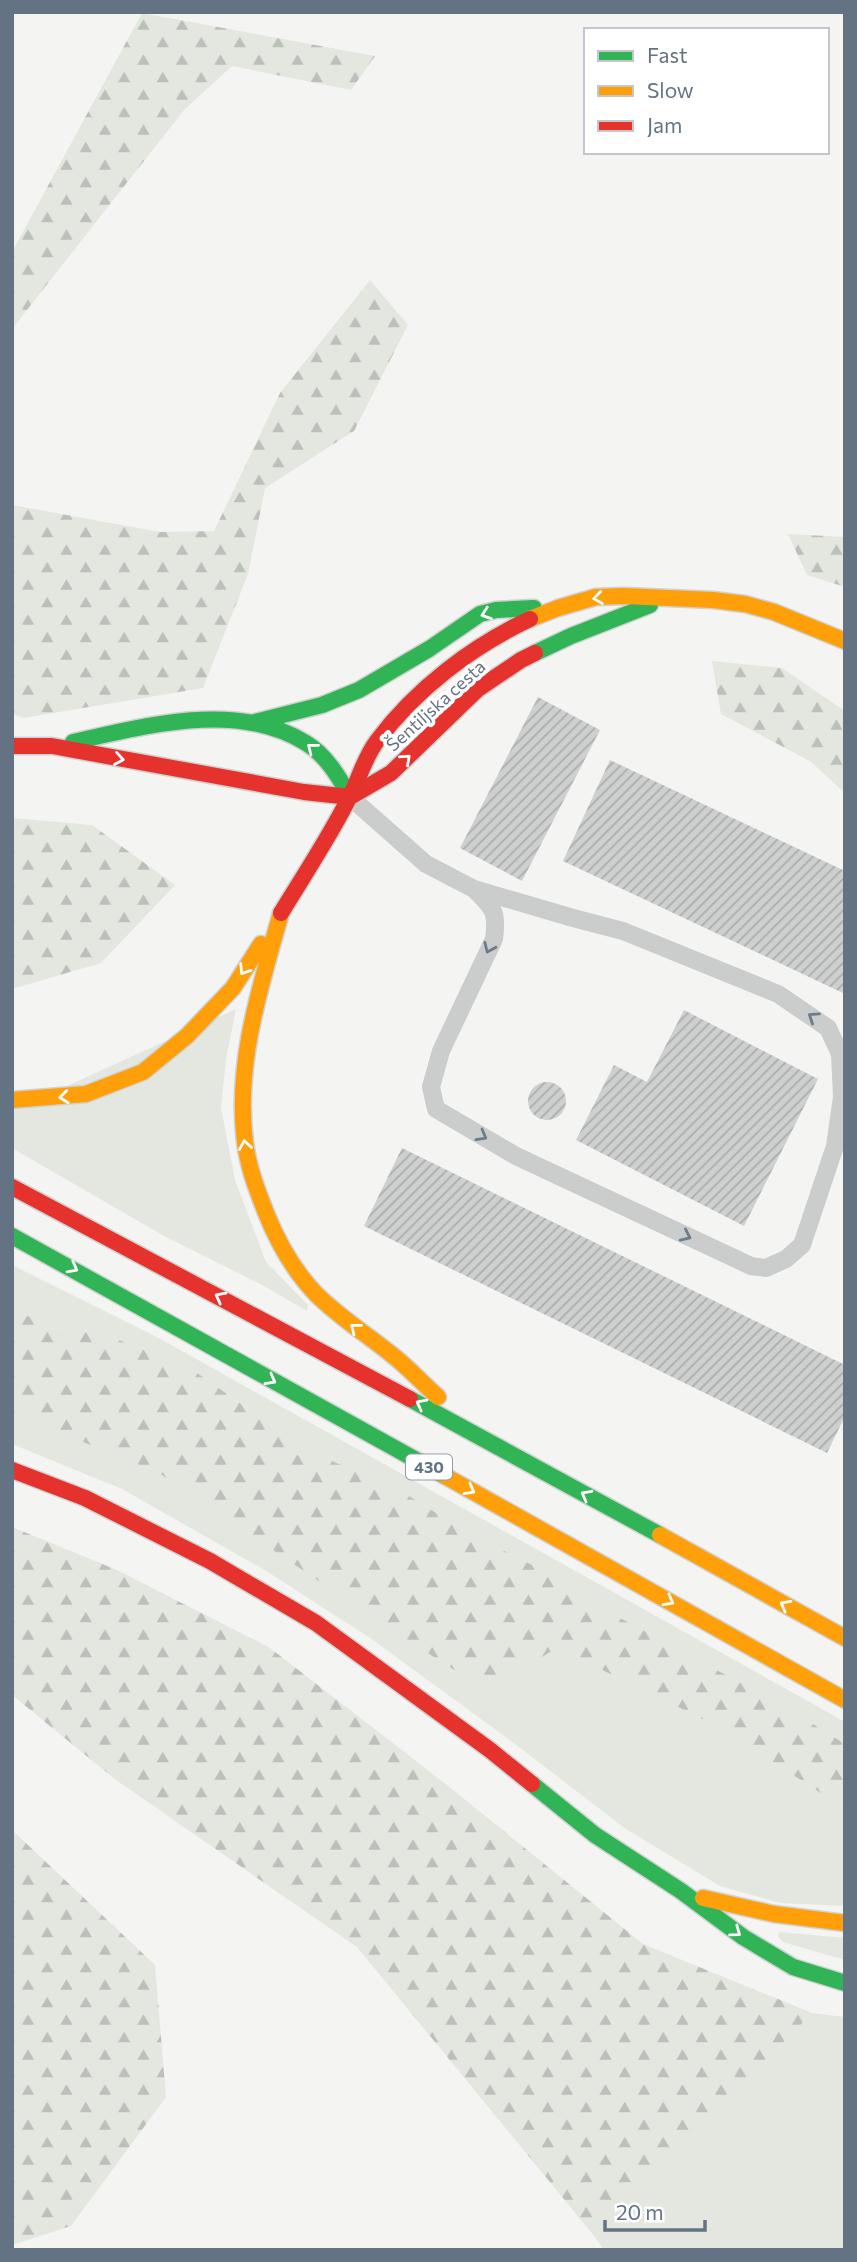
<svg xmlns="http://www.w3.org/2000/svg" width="857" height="2262" viewBox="0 0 857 2262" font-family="Commissioner,sans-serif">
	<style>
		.green { fill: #e3e7e0 }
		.forest { fill: url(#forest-firs) }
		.building { fill: url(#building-hatch) }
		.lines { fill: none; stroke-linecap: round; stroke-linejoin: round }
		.fast-casing { stroke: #d0d2d2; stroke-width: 19 }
		.slow-casing { stroke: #d0d2d2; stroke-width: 19 }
		.jam-casing { stroke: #d0d2d2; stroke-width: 19 }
		.lane { stroke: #cbcdcd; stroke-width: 18 }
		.fast { stroke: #30b455; stroke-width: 16 }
		.slow { stroke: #ff9f0a; stroke-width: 16 }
		.jam { stroke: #e5322d; stroke-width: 16 }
		.oneway { stroke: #fff }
		.oneway2 { stroke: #6d7c8a }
		.labels { text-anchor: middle; stroke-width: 7; stroke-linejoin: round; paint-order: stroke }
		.shield { fill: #fff; stroke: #929da8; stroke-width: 2 }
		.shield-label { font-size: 16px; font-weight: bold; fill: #637383 }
		.street-label { font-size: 18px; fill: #637383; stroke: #fff }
	</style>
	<defs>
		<pattern id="forest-firs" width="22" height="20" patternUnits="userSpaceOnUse" patternTransform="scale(1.75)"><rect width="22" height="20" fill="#e3e7e0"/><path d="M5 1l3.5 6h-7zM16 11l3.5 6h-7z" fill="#bcc0bb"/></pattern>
		<pattern id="building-hatch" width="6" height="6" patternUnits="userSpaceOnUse" patternTransform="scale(1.75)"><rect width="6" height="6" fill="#cecfcf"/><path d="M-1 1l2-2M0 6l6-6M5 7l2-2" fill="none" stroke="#abacad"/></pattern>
	</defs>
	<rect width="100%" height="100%" fill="#f4f4f2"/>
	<!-- green -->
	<g class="green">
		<polygon points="236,1009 226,1059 221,1108 235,1180 266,1262 308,1305 307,1311 264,1286 164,1236 12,1148 12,1111"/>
		<polygon points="12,1265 157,1337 838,1718 845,1722 845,1744 789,1709 585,1599 556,1577 463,1530 398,1489 306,1450 193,1370 102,1333 54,1329 12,1308"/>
		<polygon points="12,1413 159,1473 388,1628 557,1648 721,1728 845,1809 845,1906 781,1903 720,1886 626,1829 515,1744 373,1640 268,1572 122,1489 12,1444"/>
		<polygon points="779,1932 845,1938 845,1960 783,1942 778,1937"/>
		<polygon points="812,2013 845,2017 845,2250 604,2250 595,2237"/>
	</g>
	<!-- forest -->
	<g class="forest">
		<polygon points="142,13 375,56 351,90 232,66 184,110 12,329 12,252"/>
		<polygon points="370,280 408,325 354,431 265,488 248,574 203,688 23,718 12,713 12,505 160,532 214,531 280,393"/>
		<polygon points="788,534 845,537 845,587 807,575"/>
		<polygon points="712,661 782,668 845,711 845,793 810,761 721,714"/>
		<polygon points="12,818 92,825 175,885 101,963 12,989"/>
		<polygon points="12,1308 54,1329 102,1333 193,1370 306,1450 398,1489 463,1530 556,1577 585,1599 789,1709 845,1744 845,1809 721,1728 557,1648 486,1690 388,1628 159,1473 12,1413"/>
		<polygon points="12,1527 117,1570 270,1648 447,1785 643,1944 812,2013 595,2237 357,1947 116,1780 12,1695"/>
		<polygon points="12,1830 155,1965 166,2097 71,2226 12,2245"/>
	</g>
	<!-- building -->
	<g class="building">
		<polygon points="538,697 600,730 522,881 460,848"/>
		<polygon points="610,760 845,871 845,994 563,861"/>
		<polygon points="684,1010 818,1079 744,1226 576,1140 614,1065 647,1082"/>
		<circle cx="547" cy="1101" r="19"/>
		<polygon points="402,1148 845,1365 845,1416 827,1453 364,1226"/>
	</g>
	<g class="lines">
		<!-- fast casing -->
		<g class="fast-casing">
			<g id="fast">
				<polyline points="535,653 571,636 650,605"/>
				<polyline points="255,722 322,705 359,690 429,649 480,614 496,610 534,608"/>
				<path d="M73,742C146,726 237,700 306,743C326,755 339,777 350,797"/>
				<polyline points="12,1236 445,1476"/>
				<polyline points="410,1399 660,1535"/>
				<polyline points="532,1784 595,1835 681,1891 743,1937 793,1967 845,1983"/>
			</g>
		</g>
		<!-- slow casing -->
		<g class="slow-casing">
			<g id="slow">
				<polyline points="530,619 558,608 596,597 624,596 713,600 745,604 774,612 845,641"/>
				<path d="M281,913C260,988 235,1064 245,1142C248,1167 257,1190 266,1213C278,1243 294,1271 316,1294C339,1317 366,1334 391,1354C408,1367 422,1383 438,1397"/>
				<polyline points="12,1100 86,1094 143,1072 187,1036 233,988 261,944"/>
				<polyline points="445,1476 845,1700"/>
				<polyline points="660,1535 845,1638"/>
				<polyline points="703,1898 774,1914 845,1923"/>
			</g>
		</g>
		<!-- jam casing -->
		<g class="jam-casing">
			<g id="jam">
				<polyline points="12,746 52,746 304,792 350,797 391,773 478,689 521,660 535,653"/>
				<path d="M281,913C304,875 329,838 349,798C359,780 364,758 377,741C416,689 471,647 530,619"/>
				<polyline points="12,1187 410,1399"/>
				<polyline points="12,1470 85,1498 210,1561 316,1623 490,1750 532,1784"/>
			</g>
		</g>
		<!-- lane -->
		<path class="lane" d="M350,797L426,864L474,889L573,918L623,931L778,994L828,1028L840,1054L842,1097L835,1146L802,1245L786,1259L766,1268L751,1266L516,1156L436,1109L431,1087L441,1051L494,939C498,911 493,908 474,889"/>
		<!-- fast -->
		<use href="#fast" class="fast"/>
		<!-- slow -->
		<use href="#slow" class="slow"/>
		<!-- jam -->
		<use href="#jam" class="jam"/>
	</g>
	<!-- one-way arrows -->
	<defs><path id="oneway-chevron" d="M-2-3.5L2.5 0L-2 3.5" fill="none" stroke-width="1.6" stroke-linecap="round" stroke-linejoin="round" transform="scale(1.75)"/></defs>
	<g class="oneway">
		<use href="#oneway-chevron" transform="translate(598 598) rotate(172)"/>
		<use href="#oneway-chevron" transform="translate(486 614) rotate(161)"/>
		<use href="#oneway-chevron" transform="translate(312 748) rotate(-142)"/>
		<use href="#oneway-chevron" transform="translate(119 759) rotate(10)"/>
		<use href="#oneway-chevron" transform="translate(406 759) rotate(-42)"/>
		<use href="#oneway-chevron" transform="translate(244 970) rotate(123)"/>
		<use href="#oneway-chevron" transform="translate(64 1097) rotate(174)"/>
		<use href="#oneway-chevron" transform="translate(245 1145) rotate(-99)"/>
		<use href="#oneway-chevron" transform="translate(73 1268) rotate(28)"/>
		<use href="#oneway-chevron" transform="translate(220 1297) rotate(-152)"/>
		<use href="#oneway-chevron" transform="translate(355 1328) rotate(-142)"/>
		<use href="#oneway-chevron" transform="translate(271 1380) rotate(29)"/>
		<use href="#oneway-chevron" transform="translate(421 1404) rotate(-152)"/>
		<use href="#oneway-chevron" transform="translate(470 1490) rotate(29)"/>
		<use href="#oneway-chevron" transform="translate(586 1495) rotate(-151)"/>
		<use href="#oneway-chevron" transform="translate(669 1601) rotate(29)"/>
		<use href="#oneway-chevron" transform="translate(785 1605) rotate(-151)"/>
		<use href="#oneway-chevron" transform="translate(736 1932) rotate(36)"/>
	</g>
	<g class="oneway2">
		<use href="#oneway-chevron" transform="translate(489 948) rotate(114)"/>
		<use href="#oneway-chevron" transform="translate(813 1017) rotate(-146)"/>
		<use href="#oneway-chevron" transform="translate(482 1136) rotate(30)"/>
		<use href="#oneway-chevron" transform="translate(686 1236) rotate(25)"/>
	</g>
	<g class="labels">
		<!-- shield labels -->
		<rect class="shield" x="406" y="1454.5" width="46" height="25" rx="5"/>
		<g class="shield-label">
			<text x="429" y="1473">430</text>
		</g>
		<!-- street labels -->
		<g class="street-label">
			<text transform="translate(436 706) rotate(-42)" y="6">Šentiljska cesta</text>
		</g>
	</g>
	<!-- border -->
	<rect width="857" height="2262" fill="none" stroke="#637383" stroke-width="28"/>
	<!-- legend -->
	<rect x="584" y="28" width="245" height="126" fill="#ffffff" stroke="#c1c7cd" stroke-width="2"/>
	<rect x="598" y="51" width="35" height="10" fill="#30b455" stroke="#c1c7cd" stroke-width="2"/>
	<text x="647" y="63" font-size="21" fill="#637383">Fast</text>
	<rect x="598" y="86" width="35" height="10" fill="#ff9f0a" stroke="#c1c7cd" stroke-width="2"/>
	<text x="647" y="98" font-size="21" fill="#637383">Slow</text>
	<rect x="598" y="121" width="35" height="10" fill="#e5322d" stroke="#c1c7cd" stroke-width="2"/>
	<text x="647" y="133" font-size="21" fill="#637383">Jam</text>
	<!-- scale -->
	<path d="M605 2220v10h100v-10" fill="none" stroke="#637383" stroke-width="3.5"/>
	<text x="616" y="2220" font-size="21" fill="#637383" stroke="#ffffff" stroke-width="5" paint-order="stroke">20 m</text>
</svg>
